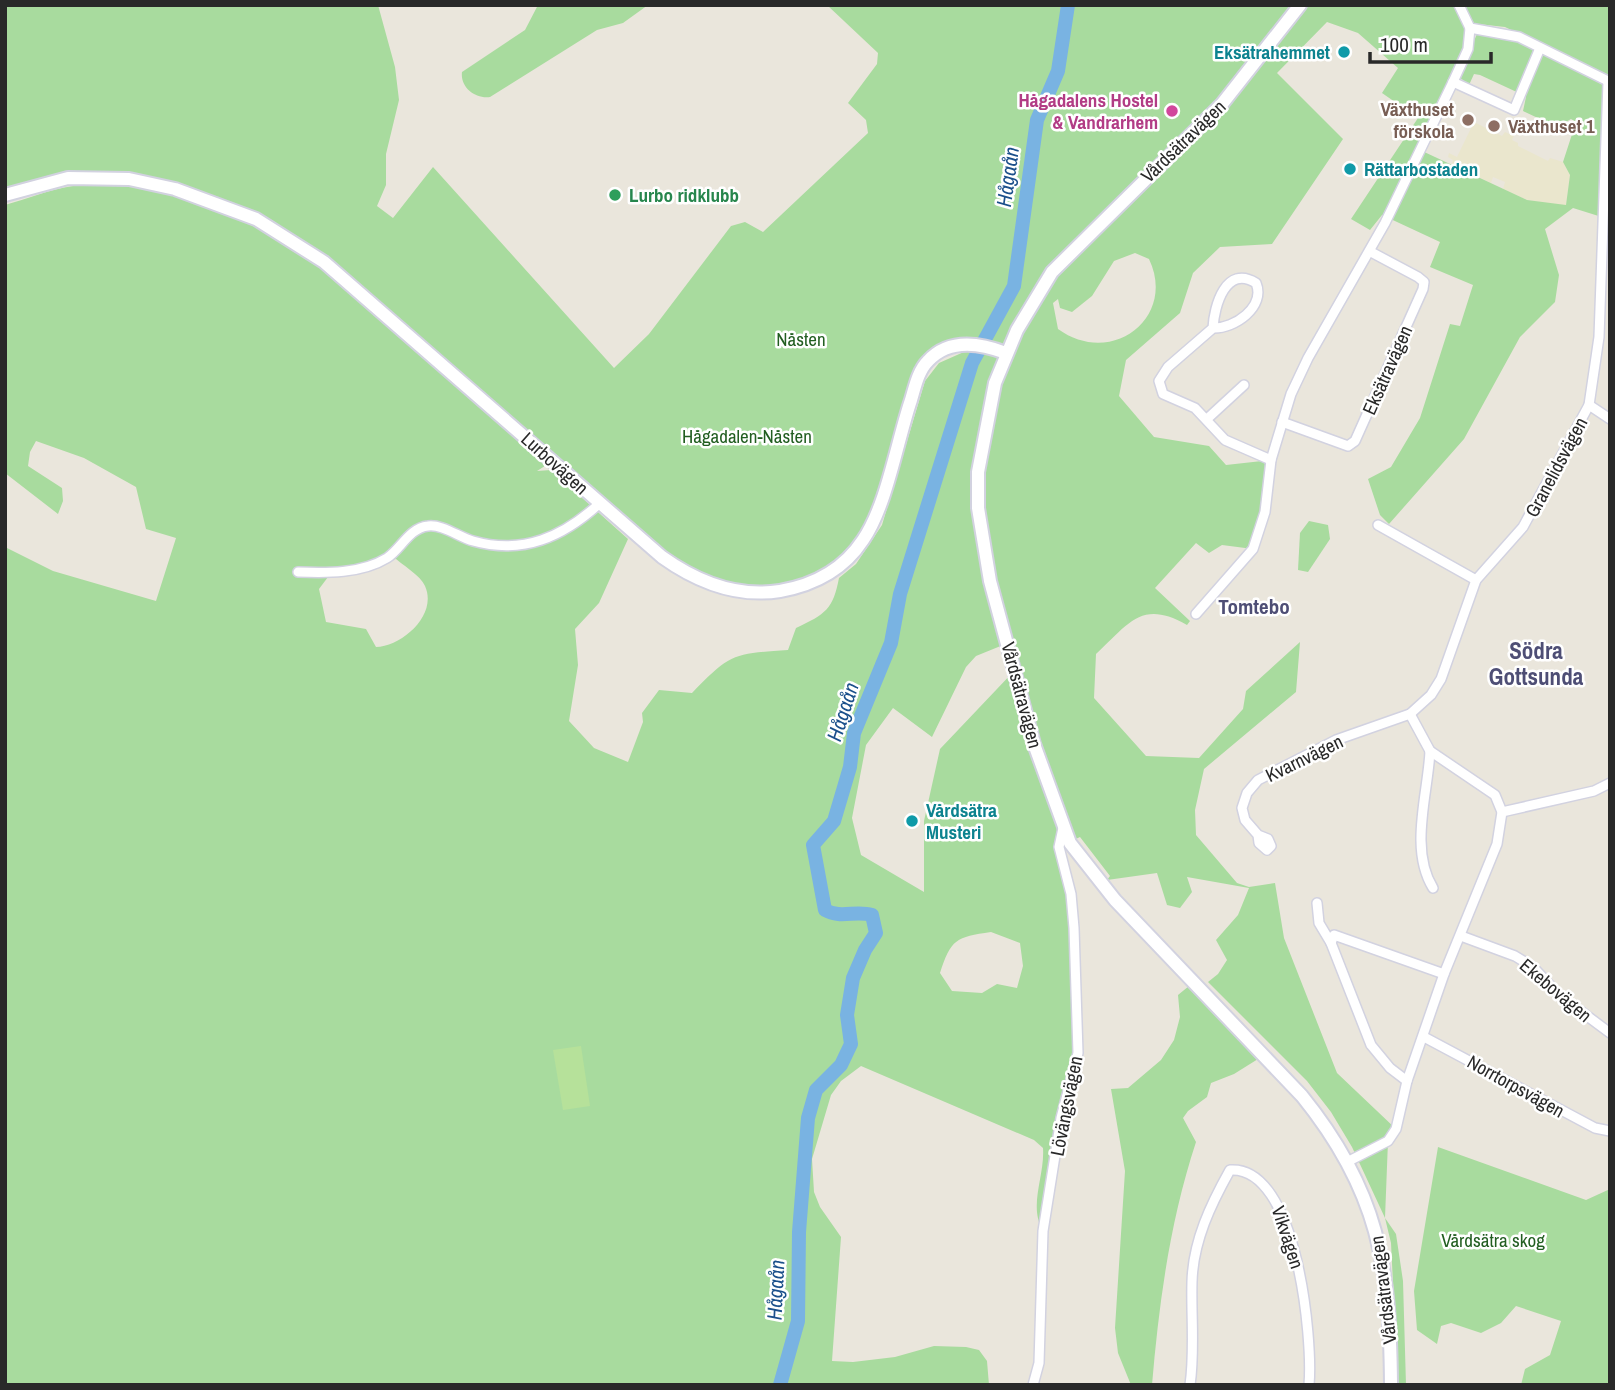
<svg xmlns="http://www.w3.org/2000/svg" width="1615" height="1390" viewBox="0 0 1615 1390" font-family="'Archivo Narrow',sans-serif">
	<style>
		.education { fill: #eae6cd }
		.green { fill: #a8db9e; fill-rule: evenodd }
		.pitch { fill: #b6e19a }
		.lines { fill: none; stroke-linecap: round; stroke-linejoin: round }
		.river { stroke: #79b3e2; stroke-width: 14 }
		.street-casing { stroke: #d2d2e0; stroke-width: 12 }
		.secondary-casing { stroke: #d2d2e0; stroke-width: 16 }
		.street { stroke: #fff; stroke-width: 9 }
		.secondary { stroke: #fff; stroke-width: 12 }
		.culture-dot { fill: #0f9aa8; stroke: #fff; stroke-width: 2.5 }
		.hotel-dot { fill: #d1479c; stroke: #fff; stroke-width: 2.5 }
		.education-dot { fill: #8d6e63; stroke: #fff; stroke-width: 2.5 }
		.leisure-dot { fill: #2e9e5b; stroke: #fff; stroke-width: 2.5 }
		.labels { text-anchor: middle; stroke-width: 5; stroke-linejoin: round; paint-order: stroke }
		.culture-label { font-size: 19px; font-weight: bold; fill: #0d838f; stroke: #fff; text-anchor: start }
		.hotel-label { font-size: 19px; font-weight: bold; fill: #b23c85; stroke: #fff; text-anchor: end }
		.education-label { font-size: 19px; font-weight: bold; fill: #785e54; stroke: #fff; text-anchor: end }
		.street-label { font-size: 19px; fill: #292929; stroke: #fff }
		.leisure-label { font-size: 19px; font-weight: bold; fill: #27864d; stroke: #fff; text-anchor: start }
		.park-label { font-size: 19px; fill: #225e21; stroke: #fff }
		.water-label { font-size: 21px; font-style: italic; fill: #1b508b; stroke: #fff }
		.neighbourhood-label { font-size: 21px; font-weight: bold; fill: #4e4e75; stroke: #fff }
		.quarter-label { font-size: 23px; font-weight: bold; fill: #4e4e75; stroke: #fff }
	</style>
	<rect width="100%" height="100%" fill="#eae6dc"/>
	<!-- education -->
	<polygon class="education" points="1474,122 1502,136 1505,132 1514,136 1512,140 1518,143 1518,146 1548,161 1550,158 1563,162 1570,175 1566,206 1527,200 1503,189 1505,182 1493,177 1491,183 1452,164 1453,160 1448,157 1449,153 1457,157"/>
	<!-- green -->
	<g class="green">
		<path d="M5,5H378L395,67L399,100L386,154V185L377,206L393,218L433,167L614,368L649,334L731,226L745,222L763,232L868,133L866,120L848,103L877,64L878,53L827,5H1296L1165,169L1227,108L1307,5H1610V78L1505,27L1469,23L1468,49L1420,150L1527,200L1566,205L1570,175L1563,162L1576,122L1571,119L1557,127L1523,111L1526,97L1521,94L1480,75L1474,74L1469,85L1459,77L1479,29L1498,31L1608,82L1605,218L1573,208L1545,229L1559,275L1555,302L1520,337L1464,439L1389,524L1380,515L1368,479L1391,467L1420,418L1450,324L1460,326L1473,285L1430,267L1440,242L1382,215L1370,230L1351,219L1418,118L1382,93L1398,68L1358,33L1327,22L1277,73L1343,139L1272,244L1220,247L1193,273L1180,313L1126,360L1119,396L1154,437L1209,446L1226,465L1271,460L1268,495L1253,549L1222,545L1209,553L1196,543L1155,588L1190,621L1187,625C1141,599 1129,624 1096,654L1094,698L1146,756L1199,758L1243,709L1246,691L1300,642L1296,692L1204,769L1195,810L1196,835L1237,883L1249,887L1275,883L1284,938L1337,1073L1396,1129L1388,1141L1385,1218L1396,1234L1403,1281L1406,1385H1398L1391,1243L1385,1218L1352,1147L1331,1112L1307,1081L1208,982L1218,974L1227,960L1216,940L1238,915L1249,888L1187,877L1192,892L1180,908L1167,905L1157,873L1107,880L1110,876L1080,837L1059,847L1071,894L1078,1053L1061,1118L1043,1231C1028,1206 1045,1176 1043,1148L1034,1140L861,1066L841,1081L831,1095L812,1159L814,1192L820,1207L841,1237L832,1361L853,1362L895,1357L934,1346L966,1347L979,1350L987,1361L989,1385H5V547L53,571L156,601L176,538L146,529L136,487L84,458L36,441L30,452L28,466L62,488L63,501L58,514L5,473V205C27,199 50,189 73,186C156,172 262,229 335,267L272,220L160,180L77,171L5,190ZM1135,253L1149,259C1177,317 1112,368 1058,329L1053,303L1058,299L1060,308L1072,312L1092,296L1114,261ZM961,338L966,351L939,363L925,381L882,525L856,564L839,578C833,609 826,614 796,628L788,650C733,654 731,653 692,693L659,690L642,713L643,722L628,762L594,748L569,721L578,665L575,629L599,603L628,539L551,470L537,471L556,459C604,500 661,562 721,584C740,591 780,587 799,581C830,572 848,560 863,531C891,477 893,413 920,359ZM396,559C404,566 421,576 425,586C438,615 402,646 376,647L366,629L326,622L319,589L331,573ZM1008,643L1015,670L940,749L924,821V892L861,855L852,818L866,745L893,708L932,737L966,667L976,656ZM991,932L1020,943L1023,966L1017,988L997,984L982,993L952,991L940,973C951,939 956,937 991,932Z"/>
		<path d="M538,5H648L623,23L597,30L490,97C475,99 460,87 462,72L525,30Z"/>
		<polygon points="1309,521 1328,525 1330,539 1308,572 1298,570 1300,533"/>
		<path d="M1189,986L1258,1059L1234,1074L1211,1083L1207,1097L1188,1111L1183,1118L1196,1142C1170,1221 1159,1302 1152,1385H1131L1118,1353L1115,1328L1125,1171L1111,1089L1128,1088L1161,1060L1174,1040L1180,1017L1178,995Z"/>
		<polygon points="1438,1147 1586,1200 1610,1189 1610,1385 1521,1385 1525,1369 1550,1355 1561,1321 1516,1306 1501,1323 1481,1333 1451,1323 1441,1326 1437,1344 1417,1330 1414,1291"/>
	</g>
	<!-- pitch -->
	<polygon class="pitch" points="581,1046 590,1106 563,1110 553,1050"/>
	<g class="lines">
		<!-- river -->
		<path class="river" d="M780,1385L798,1321L799,1232L808,1118L816,1090L841,1065L851,1044L847,1015L853,978L865,950L876,933L872,915C855,910 841,919 825,910L813,845L834,821L850,767L854,733L891,643L900,594L972,363L1014,286L1037,120L1058,71L1068,5"/>
		<!-- street casing -->
		<g class="street-casing">
			<g id="street">
				<polyline points="1459,5 1470,28 1519,37 1610,82"/>
				<polyline points="1453,82 1514,110 1540,48"/>
				<path d="M1213,328C1214,306 1226,264 1256,283C1266,307 1234,329 1213,328L1168,367L1159,381L1163,394L1195,408L1225,440L1271,460"/>
				<polyline points="1589,405 1610,419"/>
				<polyline points="1207,419 1244,385"/>
				<polyline points="1282,422 1348,446 1355,441 1423,289 1424,282 1418,277 1371,252"/>
				<polyline points="1378,525 1476,580"/>
				<path d="M298,572C326,573 361,574 387,558C401,549 409,528 428,526C442,524 459,537 473,541C523,555 563,537 600,503"/>
				<polyline points="1196,614 1253,549 1265,512 1271,460 1291,394 1308,358 1385,223 1453,82 1468,49 1470,28"/>
				<path d="M1430,751C1428,794 1409,849 1433,888"/>
				<polyline points="1502,812 1594,791 1610,783"/>
				<polyline points="1258,835 1259,843 1267,850 1271,846 1268,839 1258,835 1245,820 1242,808 1247,793 1258,780 1336,740 1410,714 1431,695 1441,679 1476,580 1523,527 1589,405 1599,337 1608,82"/>
				<polyline points="1317,903 1319,923 1331,943 1371,1045 1390,1068 1407,1081"/>
				<polyline points="1461,936 1515,956 1533,967 1559,995 1610,1033"/>
				<polyline points="1331,943 1334,935 1444,974"/>
				<polyline points="1424,1037 1595,1128 1610,1131"/>
				<polyline points="1347,1162 1388,1141 1396,1129 1407,1081 1444,974 1497,844 1502,812 1495,795 1430,751 1410,714"/>
				<polyline points="1033,1385 1039,1363 1043,1231 1061,1118 1078,1053 1074,928 1071,894 1059,847 1063,828"/>
				<path d="M1190,1385C1195,1351 1191,1315 1192,1282C1193,1241 1211,1204 1230,1170C1297,1165 1313,1339 1309,1385"/>
			</g>
		</g>
		<!-- secondary casing -->
		<g class="secondary-casing">
			<g id="secondary">
				<path d="M1300,5L1222,104L1052,272L1017,330L995,383L978,472V508L990,581L1034,744L1070,843L1115,900L1302,1096C1379,1191 1390,1266 1391,1385"/>
				<path d="M5,195L68,178L129,179L175,189L256,219L324,262L662,557C697,582 736,598 780,591C814,585 844,569 863,540C887,505 897,441 911,400C915,387 918,371 928,361C949,338 980,343 1006,353"/>
			</g>
		</g>
		<!-- street -->
		<use href="#street" class="street"/>
		<!-- secondary -->
		<use href="#secondary" class="secondary"/>
	</g>
	<!-- markers -->
	<g class="culture-dot">
		<circle cx="1344" cy="52" r="7"/>
		<circle cx="1350" cy="169" r="7"/>
		<circle cx="912" cy="821" r="7"/>
	</g>
	<circle class="hotel-dot" cx="1172" cy="111" r="7"/>
	<g class="education-dot">
		<circle cx="1468" cy="120" r="7"/>
		<circle cx="1494" cy="126" r="7"/>
	</g>
	<circle class="leisure-dot" cx="615" cy="195" r="7"/>
	<g class="labels">
		<!-- culture labels -->
		<g class="culture-label">
			<text x="1330" y="59" text-anchor="end">Eksätrahemmet</text>
			<text x="1364" y="176">Rättarbostaden</text>
			<text x="926" y="817">Vårdsätra<tspan x="926" dy="22">Musteri</tspan></text>
		</g>
		<!-- hotel labels -->
		<g class="hotel-label">
			<text x="1158" y="107">Hågadalens Hostel<tspan x="1158" dy="22">&amp; Vandrarhem</tspan></text>
		</g>
		<!-- education labels -->
		<g class="education-label">
			<text x="1454" y="116">Växthuset<tspan x="1454" dy="22">förskola</tspan></text>
			<text x="1508" y="133" text-anchor="start">Växthuset 1</text>
		</g>
		<!-- street labels -->
		<g class="street-label">
			<text transform="translate(1183 141) rotate(-44)" y="7">Vårdsätravägen</text>
			<text transform="translate(1387 370) rotate(-66)" y="7">Eksätravägen</text>
			<text transform="translate(555 463) rotate(42)" y="7">Lurbovägen</text>
			<text transform="translate(1556 467) rotate(-62)" y="7">Granelidsvägen</text>
			<text transform="translate(1022 695) rotate(75)" y="7">Vårdsätravägen</text>
			<text transform="translate(1304 758) rotate(-26)" y="7">Kvarnvägen</text>
			<text transform="translate(1556 990) rotate(40)" y="7">Ekebovägen</text>
			<text transform="translate(1516 1086) rotate(29)" y="7">Norrtorpsvägen</text>
			<text transform="translate(1066 1106) rotate(-79)" y="7">Lövängsvägen</text>
			<text transform="translate(1288 1237) rotate(72)" y="7">Vikvägen</text>
			<text transform="translate(1383 1290) rotate(-97)" y="7">Vårdsätravägen</text>
		</g>
		<!-- leisure labels -->
		<g class="leisure-label">
			<text x="629" y="202">Lurbo ridklubb</text>
		</g>
		<!-- park labels -->
		<g class="park-label">
			<text x="801" y="346">Nåsten</text>
			<text x="747" y="443">Hågadalen-Nåsten</text>
			<text x="1493" y="1247">Vårdsätra skog</text>
		</g>
		<!-- water labels -->
		<g class="water-label">
			<text transform="translate(1008 177) rotate(-82)" y="7">Hågaån</text>
			<text transform="translate(843 712) rotate(-72)" y="7">Hågaån</text>
			<text transform="translate(776 1290) rotate(-87)" y="7">Hågaån</text>
		</g>
		<!-- neighbourhood labels -->
		<g class="neighbourhood-label">
			<text x="1254" y="614">Tomtebo</text>
		</g>
		<!-- quarter labels -->
		<g class="quarter-label">
			<text x="1536" y="659">Södra<tspan x="1536" dy="26">Gottsunda</tspan></text>
		</g>
	</g>
	<!-- border -->
	<rect width="1615" height="1390" fill="none" stroke="#292929" stroke-width="14"/>
	<!-- scale -->
	<path d="M1370 52v10h121v-10" fill="none" stroke="#292929" stroke-width="3.5"/>
	<text x="1380" y="52" font-size="21" fill="#292929" stroke="#ffffff" stroke-width="5" paint-order="stroke">100 m</text>
</svg>
